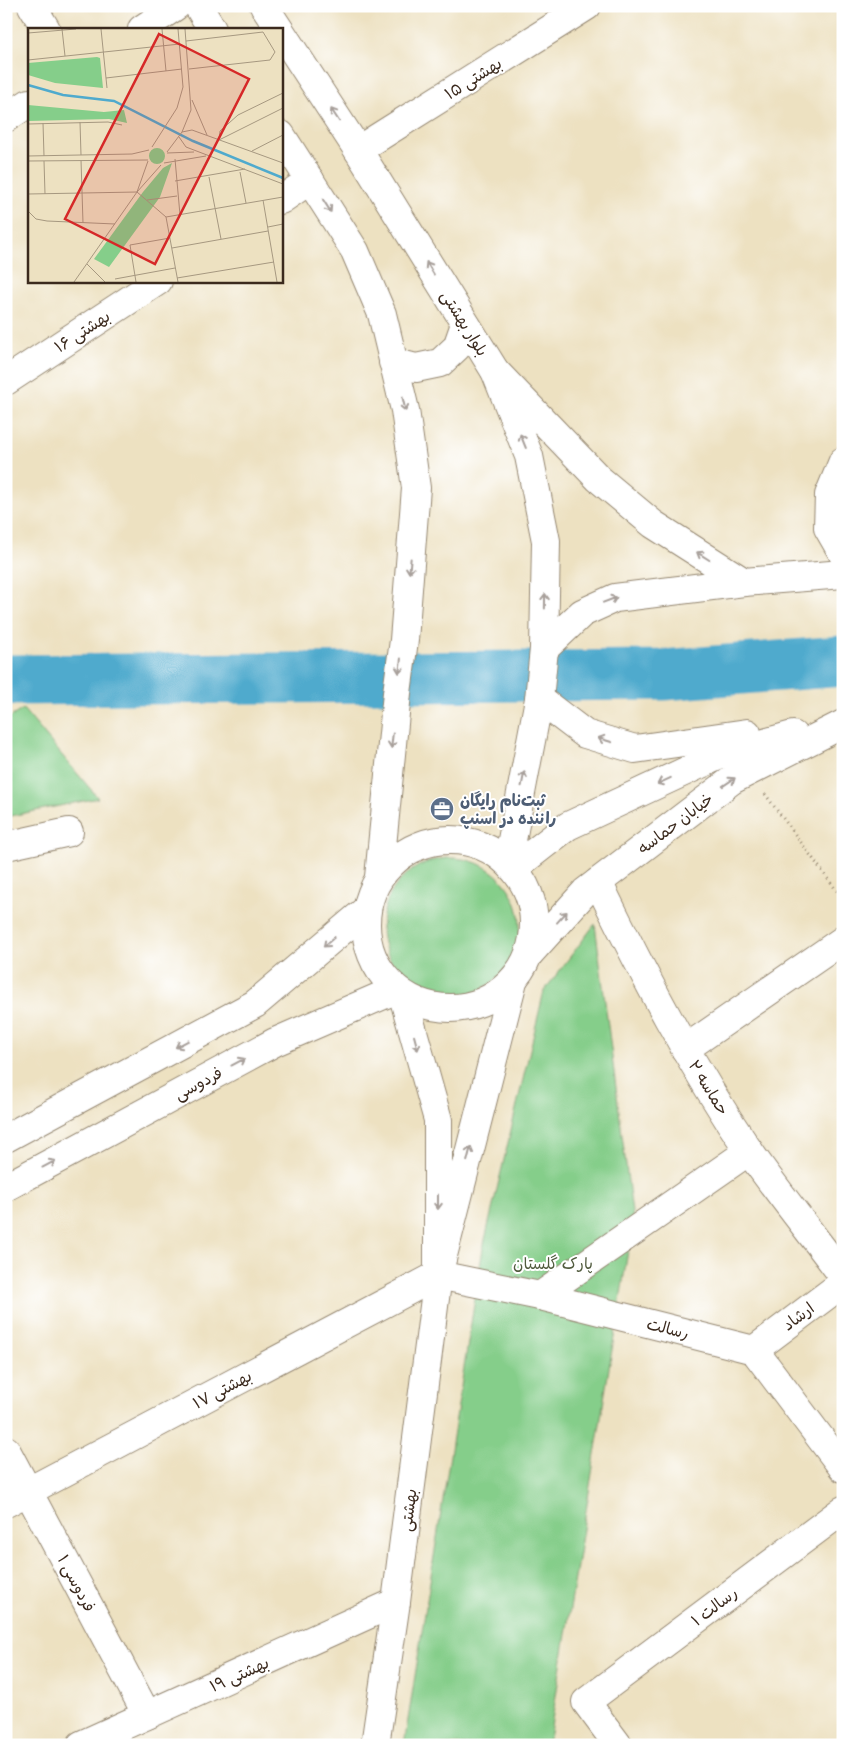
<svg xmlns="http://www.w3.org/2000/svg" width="849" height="1751" viewBox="0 0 849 1751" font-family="'Indie Flower','Playpen Sans Arabic',sans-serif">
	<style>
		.green { fill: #85ce8a; stroke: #607c54 }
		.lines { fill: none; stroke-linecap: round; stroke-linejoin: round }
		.river { stroke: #4faacd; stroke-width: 51 }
		.minor-casing { stroke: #948670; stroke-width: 30 }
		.tertiary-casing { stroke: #948670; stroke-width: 30 }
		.secondary-casing { stroke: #948670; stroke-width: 30 }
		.path { stroke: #948670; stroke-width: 3; stroke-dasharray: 1 4; stroke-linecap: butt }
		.minor { stroke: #fff; stroke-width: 28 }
		.tertiary { stroke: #fff; stroke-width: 28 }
		.secondary { stroke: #fff; stroke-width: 28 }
		.oneway { stroke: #a79f9a }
		.labels { text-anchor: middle; stroke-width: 4; stroke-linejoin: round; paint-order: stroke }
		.street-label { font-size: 16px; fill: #3b2a1e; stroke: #fff }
		.service-label { font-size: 16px; font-weight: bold; fill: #4e5e75; stroke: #fff; text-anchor: start }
		.park-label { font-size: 16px; fill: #515b3e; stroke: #fff }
		.inset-river { fill: none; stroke: #4faacd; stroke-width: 2.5 }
		.inset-road { fill: none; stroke: #a69880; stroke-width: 1 }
		.view { fill: #d62828; fill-opacity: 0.15; stroke: #d62828; stroke-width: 2.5 }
		.inset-edge { fill: none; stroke: #3b2a1e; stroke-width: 2.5 }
	</style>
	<rect width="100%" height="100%" fill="#fff"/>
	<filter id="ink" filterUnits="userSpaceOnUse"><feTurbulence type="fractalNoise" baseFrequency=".02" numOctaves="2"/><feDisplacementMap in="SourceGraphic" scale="10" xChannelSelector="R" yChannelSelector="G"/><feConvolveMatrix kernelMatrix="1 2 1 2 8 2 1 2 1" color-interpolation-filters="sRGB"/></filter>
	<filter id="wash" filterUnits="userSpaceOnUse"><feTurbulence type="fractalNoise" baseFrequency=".0096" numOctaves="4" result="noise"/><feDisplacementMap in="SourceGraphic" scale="20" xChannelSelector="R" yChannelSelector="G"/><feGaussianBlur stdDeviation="1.12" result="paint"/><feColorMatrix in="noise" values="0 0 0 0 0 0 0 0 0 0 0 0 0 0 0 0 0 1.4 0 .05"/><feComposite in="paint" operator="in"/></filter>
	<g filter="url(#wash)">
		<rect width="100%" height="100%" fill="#ede1c1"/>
		<!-- green -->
		<g class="green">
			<polygon points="23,709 98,798 6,817 6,720"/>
			<circle cx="451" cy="927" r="69"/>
			<polygon points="595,924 633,1220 548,1745 404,1745 483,1248 544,991"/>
		</g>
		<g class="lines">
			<!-- river -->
			<polyline class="river" points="6,680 663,675 843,661"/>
		</g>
	</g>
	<g filter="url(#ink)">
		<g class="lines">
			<!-- minor casing -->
			<g class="minor-casing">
				<g id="minor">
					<polyline points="32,6 46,29"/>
					<polyline points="142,29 176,6"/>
					<polyline points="6,118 29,103"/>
					<polyline points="358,150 587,6"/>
					<polyline points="281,200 310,180"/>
					<polyline points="495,371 599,479 653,524 744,582"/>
					<polyline points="6,381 158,281"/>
					<polyline points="843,461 829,495 828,528 843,554"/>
					<polyline points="544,649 582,613 615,598 744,582 843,574"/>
					<polyline points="6,846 69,832"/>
					<path d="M598,882C643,974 691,1066 749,1151C779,1194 812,1234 843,1276"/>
					<polyline points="685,1049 843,940"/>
					<polyline points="540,1296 749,1151"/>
					<polyline points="6,1450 147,1715"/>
					<polyline points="6,1503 438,1275 540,1296 754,1350 843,1283"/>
					<polyline points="81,1745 396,1602"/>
					<polyline points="618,1745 586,1702 843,1510"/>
				</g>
			</g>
			<!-- tertiary casing -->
			<g class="tertiary-casing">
				<polyline id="tertiary" points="754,1350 843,1468"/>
			</g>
			<!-- secondary casing -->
			<g class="secondary-casing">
				<g id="secondary">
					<polyline points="198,6 212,29"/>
					<polyline points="264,6 279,29"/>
					<polyline points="281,32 358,150 495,371 529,456 546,541 544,649 539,699 508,861"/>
					<polyline points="281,135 355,251 382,314 405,410 416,488 404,640 397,693 379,877"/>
					<polyline points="393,362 416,368 440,363 457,347 465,324"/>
					<polyline points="539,699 585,734 635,749 747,733"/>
					<circle cx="450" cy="924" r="84"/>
					<polyline points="514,868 568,826 718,756 793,735"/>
					<polyline points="530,953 585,892 732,780 843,724"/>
					<polyline points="403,996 438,1120 438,1275 513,981"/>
					<polyline points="6,1138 255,1004 366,910"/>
					<polyline points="6,1187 275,1042 395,990"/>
					<polyline points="375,1745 396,1602 438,1275"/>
				</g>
			</g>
			<!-- path -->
			<polyline class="path" points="765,794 843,899"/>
			<!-- minor -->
			<use href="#minor" class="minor"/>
			<!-- tertiary -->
			<use href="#tertiary" class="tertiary"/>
			<!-- secondary -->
			<use href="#secondary" class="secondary"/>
		</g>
		<!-- one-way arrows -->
		<defs><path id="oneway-shaft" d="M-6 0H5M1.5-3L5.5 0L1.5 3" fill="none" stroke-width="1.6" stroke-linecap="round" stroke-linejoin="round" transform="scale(1.25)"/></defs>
		<g class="oneway">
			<use href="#oneway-shaft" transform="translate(335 115) rotate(-123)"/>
			<use href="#oneway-shaft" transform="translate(327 206) rotate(58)"/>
			<use href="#oneway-shaft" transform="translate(430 268) rotate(-121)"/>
			<use href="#oneway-shaft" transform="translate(404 404) rotate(77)"/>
			<use href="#oneway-shaft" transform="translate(523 441) rotate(-112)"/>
			<use href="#oneway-shaft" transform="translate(703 556) rotate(-148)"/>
			<use href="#oneway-shaft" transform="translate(410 566) rotate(95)"/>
			<use href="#oneway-shaft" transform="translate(610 600) rotate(-21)"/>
			<use href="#oneway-shaft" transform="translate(545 601) rotate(-89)"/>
			<use href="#oneway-shaft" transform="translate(400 666) rotate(97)"/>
			<use href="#oneway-shaft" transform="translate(605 740) rotate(-163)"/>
			<use href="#oneway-shaft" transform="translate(392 741) rotate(96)"/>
			<use href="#oneway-shaft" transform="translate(523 779) rotate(-79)"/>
			<use href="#oneway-shaft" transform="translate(664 781) rotate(155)"/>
			<use href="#oneway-shaft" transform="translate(729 782) rotate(-34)"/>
			<use href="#oneway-shaft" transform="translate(562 917) rotate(-48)"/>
			<use href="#oneway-shaft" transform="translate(329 942) rotate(139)"/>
			<use href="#oneway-shaft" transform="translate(416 1043) rotate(75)"/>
			<use href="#oneway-shaft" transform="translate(182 1044) rotate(152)"/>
			<use href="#oneway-shaft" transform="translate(238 1062) rotate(-28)"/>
			<use href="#oneway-shaft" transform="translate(469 1154) rotate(-76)"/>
			<use href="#oneway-shaft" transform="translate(49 1164) rotate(-28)"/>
			<use href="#oneway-shaft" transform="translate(438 1202) rotate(90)"/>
		</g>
	</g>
	<!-- icons -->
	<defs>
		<g id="office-disc" transform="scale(1.25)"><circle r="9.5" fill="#5c6f8a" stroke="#fff"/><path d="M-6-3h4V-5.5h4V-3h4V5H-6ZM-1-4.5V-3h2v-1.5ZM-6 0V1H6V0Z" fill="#fff"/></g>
	</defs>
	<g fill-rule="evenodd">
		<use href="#office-disc" x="442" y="809"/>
	</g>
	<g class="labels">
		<!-- street labels -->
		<g class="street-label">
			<text transform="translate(473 78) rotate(-32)" y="6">بهشتی ۱۵</text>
			<text transform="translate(465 323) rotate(58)" y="6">بلوار بهشتی</text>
			<text transform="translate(82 331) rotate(-33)" y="6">بهشتی ۱۶</text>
			<text transform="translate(675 823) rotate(-37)" y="6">خیابان حماسه</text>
			<text transform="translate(198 1083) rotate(-28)" y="6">فردوسی</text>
			<text transform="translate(709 1087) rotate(58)" y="6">حماسه ۲</text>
			<text transform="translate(798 1316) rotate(-37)" y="6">ارشاد</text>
			<text transform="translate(668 1328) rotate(14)" y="6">رسالت</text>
			<text transform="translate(222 1389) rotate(-28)" y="6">بهشتی ۱۷</text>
			<text transform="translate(408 1510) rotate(-83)" y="6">بهشتی</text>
			<text transform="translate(77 1583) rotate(62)" y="6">فردوسی ۱</text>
			<text transform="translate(714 1606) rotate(-37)" y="6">رسالت ۱</text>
			<text transform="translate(239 1674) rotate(-24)" y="6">بهشتی ۱۹</text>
		</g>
		<!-- service labels -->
		<g class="service-label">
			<text x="460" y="806">ثبت‌نام رایگان<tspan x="460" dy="18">راننده در اسنپ</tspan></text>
		</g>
		<!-- park labels -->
		<g class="park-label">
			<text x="553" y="1269">پارک گلستان</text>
		</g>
	</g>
	<!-- overview -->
	<g transform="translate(28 28)">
		<rect width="255" height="255" fill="#ede1c1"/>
		<path d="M69,29L72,30L75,60L27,55L0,47V35ZM0,77L76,84L96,82L99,95L81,91L0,93ZM121 128a8 8 0 1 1 16 0a8 8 0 1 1-16 0ZM144,135L132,169L81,239L66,231L115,164L135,140Z" fill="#85ce8a"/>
		<path class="inset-river" d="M0,57L35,67L86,73L165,113L255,150"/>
		<path class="inset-road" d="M34,1L37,28M73,1L79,60M134,1L138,43M235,4L247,24M0,5L48,1M158,13L235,4M0,32L152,16M161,41L242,32L247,24M78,50L154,41M164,72L179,107M52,94L53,127M15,95L16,128M0,96L80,94L94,97M154,104L164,102L255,135M151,109L158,119L255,156M191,112L192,103L210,87L255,65M191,112L255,80M124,119L149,80L155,59L150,1M224,123L255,107M139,124L154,104L163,82L157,1M139,125L166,124M0,128L104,126L121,122M147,131L152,187M53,132L55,195M0,133L120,132M16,133L17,166M120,133L109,164L133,137M136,135L178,128M212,144L218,175M181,149L193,211M147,153L217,141M0,166L109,164L138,189L150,254M119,172L149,168M235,172L249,254M0,183L8,191L19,193L87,196M138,189L255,169M240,199L255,196M144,220L240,203M59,236L77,254M149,250L246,234M87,251L147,240M46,254L109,164M108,254L102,217L142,210"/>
		<path class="view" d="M131,6L221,51L127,236L37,191Z"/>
		<rect width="255" height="255" class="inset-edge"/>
	</g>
	<!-- margin -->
	<rect width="849" height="1751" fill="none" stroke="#fff" stroke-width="25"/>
</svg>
